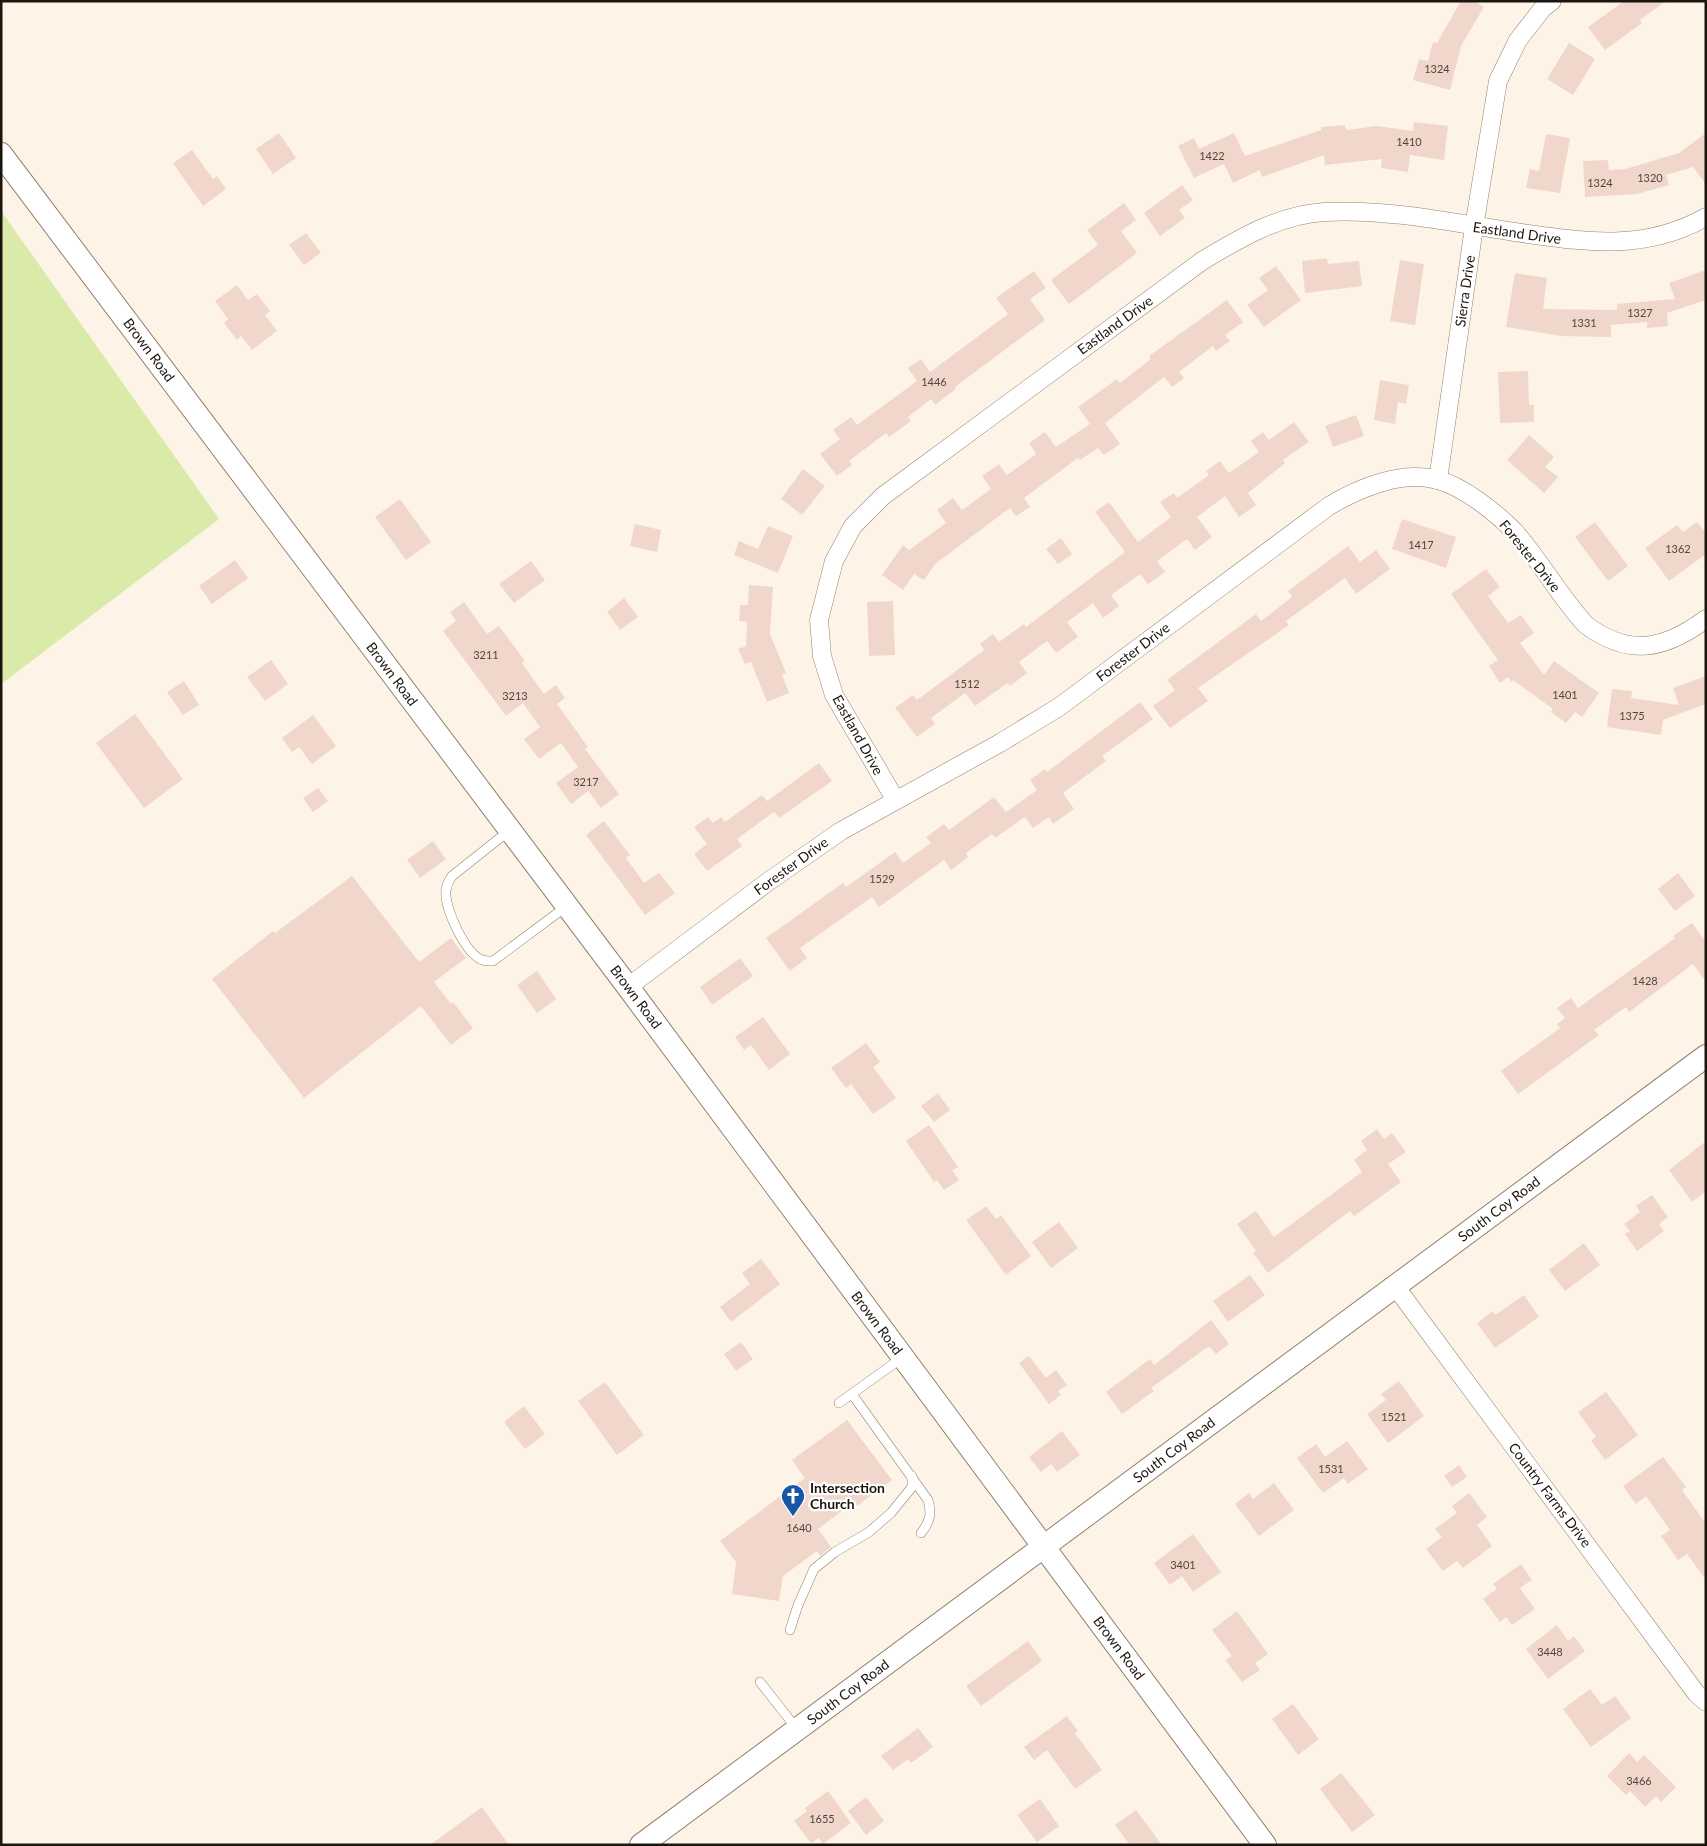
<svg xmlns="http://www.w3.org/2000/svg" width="1707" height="1846" viewBox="0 0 1707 1846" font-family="Lato,sans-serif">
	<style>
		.green { fill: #daeaa8 }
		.building { fill: #f1d7cb }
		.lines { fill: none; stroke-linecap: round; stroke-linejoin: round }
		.service-casing { stroke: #92816f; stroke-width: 10 }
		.minor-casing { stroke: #92816f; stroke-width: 19 }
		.tertiary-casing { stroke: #92816f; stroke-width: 24 }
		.service { stroke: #fff; stroke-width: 9 }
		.minor { stroke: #fff; stroke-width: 18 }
		.tertiary { stroke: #fff; stroke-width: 22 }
		.labels { text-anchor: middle; stroke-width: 4.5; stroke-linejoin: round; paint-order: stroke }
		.number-label { font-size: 11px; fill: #51463d }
		.street-label { font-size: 14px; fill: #1c150e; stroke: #fff }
		.poi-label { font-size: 14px; font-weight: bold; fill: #1c150e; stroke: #fff; text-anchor: start }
	</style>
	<rect width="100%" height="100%" fill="#fef3e7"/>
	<!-- green -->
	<polygon class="green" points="1,211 219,519 1,684"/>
	<!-- building -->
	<g class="building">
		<polygon points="1461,1 1474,1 1484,7 1461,46 1450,90 1413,80 1419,59 1428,61 1433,42 1437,43"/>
		<polygon points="1624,1 1666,1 1640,20 1642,23 1605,50 1588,27"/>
		<polygon points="1569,43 1595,59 1573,95 1547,79"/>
		<polygon points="1414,122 1448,126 1444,160 1410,155 1408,172 1381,168 1382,159 1325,165 1324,155 1262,177 1260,170 1233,183 1224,164 1194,178 1178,146 1194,138 1199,149 1234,133 1245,156 1321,130 1321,127 1345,125 1346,130 1377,126 1413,131"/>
		<polygon points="279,133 296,158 273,174 256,149"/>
		<polygon points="1706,133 1706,184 1693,167 1666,175 1669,185 1637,194 1585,197 1583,161 1608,160 1609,170 1625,169 1679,153"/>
		<polygon points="1546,134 1570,138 1560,193 1526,188 1530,169 1539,171"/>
		<polygon points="192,150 213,179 217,176 226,189 203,206 173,163"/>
		<polygon points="1182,185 1193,200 1179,210 1185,218 1160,236 1144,213"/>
		<polygon points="1124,203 1136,220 1121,231 1137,253 1069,304 1051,280 1098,245 1087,230"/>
		<polygon points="306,233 321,253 304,265 289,245"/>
		<polygon points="1327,258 1328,264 1359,261 1362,286 1305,293 1302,261"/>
		<polygon points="1400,260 1424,264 1415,325 1390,321"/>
		<polygon points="1276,266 1301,300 1264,327 1247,305 1268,290 1259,278"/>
		<polygon points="1706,270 1706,300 1667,313 1668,326 1647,328 1647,322 1611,325 1611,337 1561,336 1506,327 1515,273 1547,278 1543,309 1617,310 1617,304 1675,299 1669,283"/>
		<polygon points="1034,271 1046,288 1030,299 1045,320 955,387 956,389 935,405 931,399 908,417 911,421 889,437 886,433 849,461 852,465 837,476 820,454 840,439 833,430 851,417 857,425 917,381 908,368 921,359 930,372 1008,314 996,298"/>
		<polygon points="237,285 248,300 257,294 270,311 265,315 277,331 252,350 241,336 237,340 224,323 228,319 215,301"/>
		<polygon points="1227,300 1243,322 1225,335 1230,341 1216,351 1213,346 1179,372 1184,378 1172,387 1164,377 1105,423 1120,444 1104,455 1098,448 1080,460 1078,458 1024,498 1030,507 1016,516 1010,508 935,564 924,580 914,574 903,590 882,575 903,545 909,550 946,523 937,510 953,498 962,510 991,489 982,476 999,464 1007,475 1036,454 1029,443 1045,432 1056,447 1090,424 1078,407 1117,379 1120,383 1151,359 1149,356"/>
		<polygon points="1528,371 1529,405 1534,405 1534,422 1500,423 1498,372"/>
		<polygon points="1380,380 1409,385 1406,404 1398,402 1395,424 1374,420"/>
		<polygon points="1356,415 1364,436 1333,447 1325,426"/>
		<polygon points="1294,422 1309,442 1283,460 1285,463 1248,493 1256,505 1239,517 1225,496 1197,517 1212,537 1195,550 1187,539 1157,561 1165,572 1148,584 1140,574 1111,595 1119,606 1103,618 1093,603 1067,622 1078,637 1056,653 1047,641 1019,662 1027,673 1010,686 1008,683 975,706 965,693 931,718 935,724 917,737 895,708 913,695 917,700 984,650 980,644 993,634 999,642 1024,624 1026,627 1125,552 1095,512 1109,502 1138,542 1171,517 1160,502 1174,493 1177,498 1209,475 1206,471 1220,461 1229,473 1259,452 1251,441 1263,432 1269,440"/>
		<polygon points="1529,435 1554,457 1545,467 1558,477 1544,493 1507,460"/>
		<polygon points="803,469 825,486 802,515 781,499"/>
		<polygon points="400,499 431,542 406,560 375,517"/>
		<polygon points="1402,519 1456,537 1446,568 1392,549"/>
		<polygon points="1595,522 1628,566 1608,581 1575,537"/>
		<polygon points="1697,522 1706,533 1706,554 1669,581 1645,548 1677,525 1683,532"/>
		<polygon points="635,524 661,530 657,552 630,546"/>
		<polygon points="768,526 793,536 778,573 734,555 739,541 758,549"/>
		<polygon points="1061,538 1072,554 1058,564 1046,549"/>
		<polygon points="1348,546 1360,562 1376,550 1390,569 1356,594 1345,578 1286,621 1289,625 1198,688 1208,701 1170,728 1153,706 1175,690 1167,680 1256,614 1261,621 1292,597 1288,591"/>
		<polygon points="235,560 248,578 212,604 199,586"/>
		<polygon points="531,561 545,580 514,603 499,584"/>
		<polygon points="1486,569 1500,587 1488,596 1508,623 1521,615 1534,633 1520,643 1544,675 1554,661 1599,693 1582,717 1575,712 1566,723 1551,712 1553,709 1513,680 1511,682 1508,677 1500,683 1489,666 1498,660 1451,594"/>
		<polygon points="749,585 773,587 770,634 786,673 782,675 789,693 767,702 751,662 745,664 738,649 746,646 747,622 739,621 740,605 748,605"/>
		<polygon points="624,598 638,617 620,630 607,612"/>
		<polygon points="893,601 895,655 869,656 867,602"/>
		<polygon points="464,602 487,634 499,626 525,661 522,663 544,694 556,685 565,698 557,704 588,747 585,749 619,794 601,808 588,791 571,804 556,783 578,767 561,743 539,759 524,739 540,727 523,703 506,716 443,631 456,621 450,612"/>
		<polygon points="271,660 288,684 265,701 247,677"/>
		<polygon points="1706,676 1706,704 1663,720 1661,735 1607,727 1612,689 1632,691 1631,698 1679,705 1673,688"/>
		<polygon points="184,681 199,705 183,715 167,692"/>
		<polygon points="1140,702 1153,719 1102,756 1106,761 1063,793 1074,809 1053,824 1049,817 1033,828 1025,817 995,838 992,834 966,853 968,857 951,870 944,860 879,907 872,897 800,948 807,958 790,971 766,938 843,883 846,887 895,852 903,863 931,843 926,837 944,824 949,830 994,797 1006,812 1037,790 1030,780 1045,769 1047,772"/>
		<polygon points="135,714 183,779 144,808 96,743"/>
		<polygon points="313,715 336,746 312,764 299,747 292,752 282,738"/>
		<polygon points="819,763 832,781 779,818 774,812 737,839 742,846 707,871 694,854 707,844 694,827 708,817 713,823 721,817 725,822 762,795 767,801"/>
		<polygon points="318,788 328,801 313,812 303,798"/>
		<polygon points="604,821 630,855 626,858 644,883 659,873 675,893 645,915 586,835"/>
		<polygon points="433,841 446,859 420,878 407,860"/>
		<polygon points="1678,873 1695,896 1675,911 1658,889"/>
		<polygon points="352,876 419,962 451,938 466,958 434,982 451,1004 453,1002 473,1028 451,1045 421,1006 304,1098 212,979 273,931 275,933"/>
		<polygon points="1692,923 1706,942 1706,982 1693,964 1629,1012 1626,1007 1594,1030 1599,1035 1518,1094 1501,1071 1560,1028 1557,1024 1565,1018 1557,1008 1571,998 1578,1008 1675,938 1673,936"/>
		<polygon points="740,958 753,976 712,1005 700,987"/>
		<polygon points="537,971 556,999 537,1013 517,985"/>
		<polygon points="763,1017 790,1054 769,1070 751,1045 744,1050 735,1037"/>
		<polygon points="866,1043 880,1062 873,1067 896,1098 873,1114 851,1084 846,1088 831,1068"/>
		<polygon points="938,1093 950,1110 934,1122 921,1106"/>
		<polygon points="929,1125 958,1167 952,1170 959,1180 944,1190 937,1180 934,1182 906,1141"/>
		<polygon points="1377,1129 1384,1139 1392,1133 1406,1152 1388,1164 1401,1182 1354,1216 1350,1211 1268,1273 1253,1253 1256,1251 1237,1224 1256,1211 1274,1237 1362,1172 1354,1160 1367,1150 1361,1141"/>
		<polygon points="1706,1141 1706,1191 1692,1202 1669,1170"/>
		<polygon points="1652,1195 1668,1217 1659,1224 1664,1231 1637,1251 1625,1234 1630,1231 1624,1224 1640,1212 1636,1206"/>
		<polygon points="986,1206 996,1219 1001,1215 1031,1256 1006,1275 966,1220"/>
		<polygon points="1059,1222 1078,1248 1051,1268 1032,1242"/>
		<polygon points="1584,1243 1600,1265 1565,1291 1549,1270"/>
		<polygon points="761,1259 780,1284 731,1322 720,1307 750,1284 742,1273"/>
		<polygon points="1250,1275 1265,1295 1228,1322 1213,1301"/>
		<polygon points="1524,1295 1539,1317 1495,1348 1477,1323 1493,1311 1495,1315"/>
		<polygon points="1211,1320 1229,1344 1216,1354 1210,1347 1205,1349 1151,1388 1154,1391 1122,1414 1106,1392 1150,1359 1154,1365"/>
		<polygon points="741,1342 753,1359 736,1371 724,1354"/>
		<polygon points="1029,1356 1046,1378 1056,1370 1067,1385 1058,1391 1061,1395 1049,1404 1019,1363"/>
		<polygon points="1399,1381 1424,1416 1388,1443 1367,1414 1386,1400 1381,1394"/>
		<polygon points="605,1382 644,1435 617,1455 578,1401"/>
		<polygon points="1606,1392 1638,1435 1605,1460 1591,1441 1596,1437 1578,1412"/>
		<polygon points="524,1406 545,1434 525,1449 504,1422"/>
		<polygon points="847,1420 892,1480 858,1505 851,1504 818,1529 831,1547 820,1556 817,1551 783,1576 779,1601 732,1594 736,1562 720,1541 805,1478 792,1460"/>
		<polygon points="1062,1431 1080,1455 1057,1472 1051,1464 1041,1472 1029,1457"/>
		<polygon points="1347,1441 1368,1469 1348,1484 1344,1478 1323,1493 1297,1458 1316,1444 1325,1457"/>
		<polygon points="1663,1457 1686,1487 1682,1490 1706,1524 1706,1580 1687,1554 1678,1560 1661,1536 1670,1530 1646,1496 1636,1504 1623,1486"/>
		<polygon points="1459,1465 1467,1477 1452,1487 1444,1476"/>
		<polygon points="1274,1483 1294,1510 1259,1536 1235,1504 1249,1493 1253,1499"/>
		<polygon points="1469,1493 1487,1517 1477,1525 1492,1546 1463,1568 1457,1561 1443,1571 1426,1549 1442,1537 1435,1529 1457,1513 1452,1506"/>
		<polygon points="1193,1534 1221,1572 1193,1592 1182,1576 1170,1585 1154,1563"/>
		<polygon points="1521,1564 1532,1580 1520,1588 1535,1609 1512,1625 1506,1617 1500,1622 1483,1599 1497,1589 1493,1584"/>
		<polygon points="1237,1611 1268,1654 1255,1663 1260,1670 1242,1682 1225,1660 1232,1656 1212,1630"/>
		<polygon points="1557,1625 1568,1641 1574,1636 1585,1651 1548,1679 1526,1649"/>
		<polygon points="1028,1641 1042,1661 981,1706 966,1686"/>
		<polygon points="1590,1689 1602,1705 1615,1696 1631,1718 1591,1747 1563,1709"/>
		<polygon points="1293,1704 1319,1739 1298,1755 1272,1719"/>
		<polygon points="1067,1716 1078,1731 1075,1733 1102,1770 1075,1789 1047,1750 1034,1760 1024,1747"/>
		<polygon points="918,1728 933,1747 911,1763 908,1759 893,1770 881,1756"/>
		<polygon points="1629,1753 1637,1762 1644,1755 1676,1787 1661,1802 1656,1796 1645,1807 1630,1791 1626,1795 1607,1776"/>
		<polygon points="1341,1773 1375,1815 1352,1832 1320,1789"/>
		<polygon points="828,1791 851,1823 823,1844 819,1838 811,1843 794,1821 807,1811 805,1808"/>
		<polygon points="866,1797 884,1821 866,1835 848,1811"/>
		<polygon points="1040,1799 1059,1826 1037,1842 1017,1815"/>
		<polygon points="482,1807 509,1845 430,1845"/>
		<polygon points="1136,1810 1162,1845 1130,1845 1115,1825"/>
	</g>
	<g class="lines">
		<!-- service casing -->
		<g class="service-casing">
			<g id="service">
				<path d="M510,830L452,876C449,880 447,884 446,890C444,908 465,953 482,960C485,961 489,961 493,961L567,906"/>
				<path d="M852,1394L928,1500C932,1514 930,1522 921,1533"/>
				<polyline points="839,1403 903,1357"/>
				<polyline points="790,1630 798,1605 814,1569 835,1552 869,1532 891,1513 912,1487 912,1476"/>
				<polyline points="760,1682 797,1729"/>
			</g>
		</g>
		<!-- minor casing -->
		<g class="minor-casing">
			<g id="minor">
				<polyline points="1438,480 1474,227 1498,81 1518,40 1543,8 1552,1"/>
				<path d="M895,799L834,695L822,656L819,620L834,561L853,526L883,496L1202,261C1240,238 1279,215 1324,212C1389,208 1464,225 1528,234C1592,243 1647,250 1706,217"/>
				<path d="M628,987L769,881L841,831L1000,743L1059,707L1329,506C1359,488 1402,470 1438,480C1464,487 1495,512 1514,531C1540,560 1559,596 1586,625C1629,657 1664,650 1706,619"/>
				<polyline points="1395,1286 1696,1693 1706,1702"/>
			</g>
		</g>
		<!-- tertiary casing -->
		<g class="tertiary-casing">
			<g id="tertiary">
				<polyline points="1,154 628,987 1265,1845"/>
				<polyline points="641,1845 1706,1056"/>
			</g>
		</g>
		<!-- service -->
		<use href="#service" class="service"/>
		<!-- minor -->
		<use href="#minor" class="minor"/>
		<!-- tertiary -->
		<use href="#tertiary" class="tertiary"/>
	</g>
	<!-- icons -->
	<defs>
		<g id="church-pin" transform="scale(1.25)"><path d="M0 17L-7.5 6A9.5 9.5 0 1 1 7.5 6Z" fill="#1657a7" stroke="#fff"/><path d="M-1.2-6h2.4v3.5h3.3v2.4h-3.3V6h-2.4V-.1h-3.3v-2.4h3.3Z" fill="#fff"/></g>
	</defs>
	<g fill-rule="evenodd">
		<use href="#church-pin" x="793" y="1496"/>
	</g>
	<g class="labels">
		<!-- number labels -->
		<g class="number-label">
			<text x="1437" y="73">1324</text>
			<text x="1409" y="146">1410</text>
			<text x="1212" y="160">1422</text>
			<text x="1650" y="182">1320</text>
			<text x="1600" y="187">1324</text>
			<text x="1640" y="317">1327</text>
			<text x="1584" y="327">1331</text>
			<text x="934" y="386">1446</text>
			<text x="1421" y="549">1417</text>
			<text x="1678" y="553">1362</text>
			<text x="486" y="659">3211</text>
			<text x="967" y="688">1512</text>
			<text x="1565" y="699">1401</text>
			<text x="515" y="700">3213</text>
			<text x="1632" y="720">1375</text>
			<text x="586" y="786">3217</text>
			<text x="882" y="883">1529</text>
			<text x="1645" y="985">1428</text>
			<text x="1394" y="1421">1521</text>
			<text x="1331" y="1473">1531</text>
			<text x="799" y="1532">1640</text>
			<text x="1183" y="1569">3401</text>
			<text x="1550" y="1656">3448</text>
			<text x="1639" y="1785">3466</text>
			<text x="822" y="1823">1655</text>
		</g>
		<!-- street labels -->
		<g class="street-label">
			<text transform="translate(1517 233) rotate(8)" y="5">Eastland Drive</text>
			<text transform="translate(1465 291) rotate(-82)" y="5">Sierra Drive</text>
			<text transform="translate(1115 325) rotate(-36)" y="5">Eastland Drive</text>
			<text transform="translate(149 350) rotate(53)" y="5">Brown Road</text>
			<text transform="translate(1530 556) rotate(51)" y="5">Forester Drive</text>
			<text transform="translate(1133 652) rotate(-37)" y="5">Forester Drive</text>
			<text transform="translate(392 674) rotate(53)" y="5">Brown Road</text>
			<text transform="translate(858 735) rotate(61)" y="5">Eastland Drive</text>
			<text transform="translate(791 866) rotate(-36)" y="5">Forester Drive</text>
			<text transform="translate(636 997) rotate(53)" y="5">Brown Road</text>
			<text transform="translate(1499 1209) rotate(-37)" y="5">South Coy Road</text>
			<text transform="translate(877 1323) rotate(53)" y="5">Brown Road</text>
			<text transform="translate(1174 1450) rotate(-37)" y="5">South Coy Road</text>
			<text transform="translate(1550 1495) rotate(53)" y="5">Country Farms Drive</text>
			<text transform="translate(1119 1648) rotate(53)" y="5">Brown Road</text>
			<text transform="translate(848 1692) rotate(-37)" y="5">South Coy Road</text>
		</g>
		<!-- poi labels -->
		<g class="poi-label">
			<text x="810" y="1493">Intersection<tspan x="810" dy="16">Church</tspan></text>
		</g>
	</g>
	<!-- border -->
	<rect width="1707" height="1846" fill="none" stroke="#1c150e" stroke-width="5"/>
</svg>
